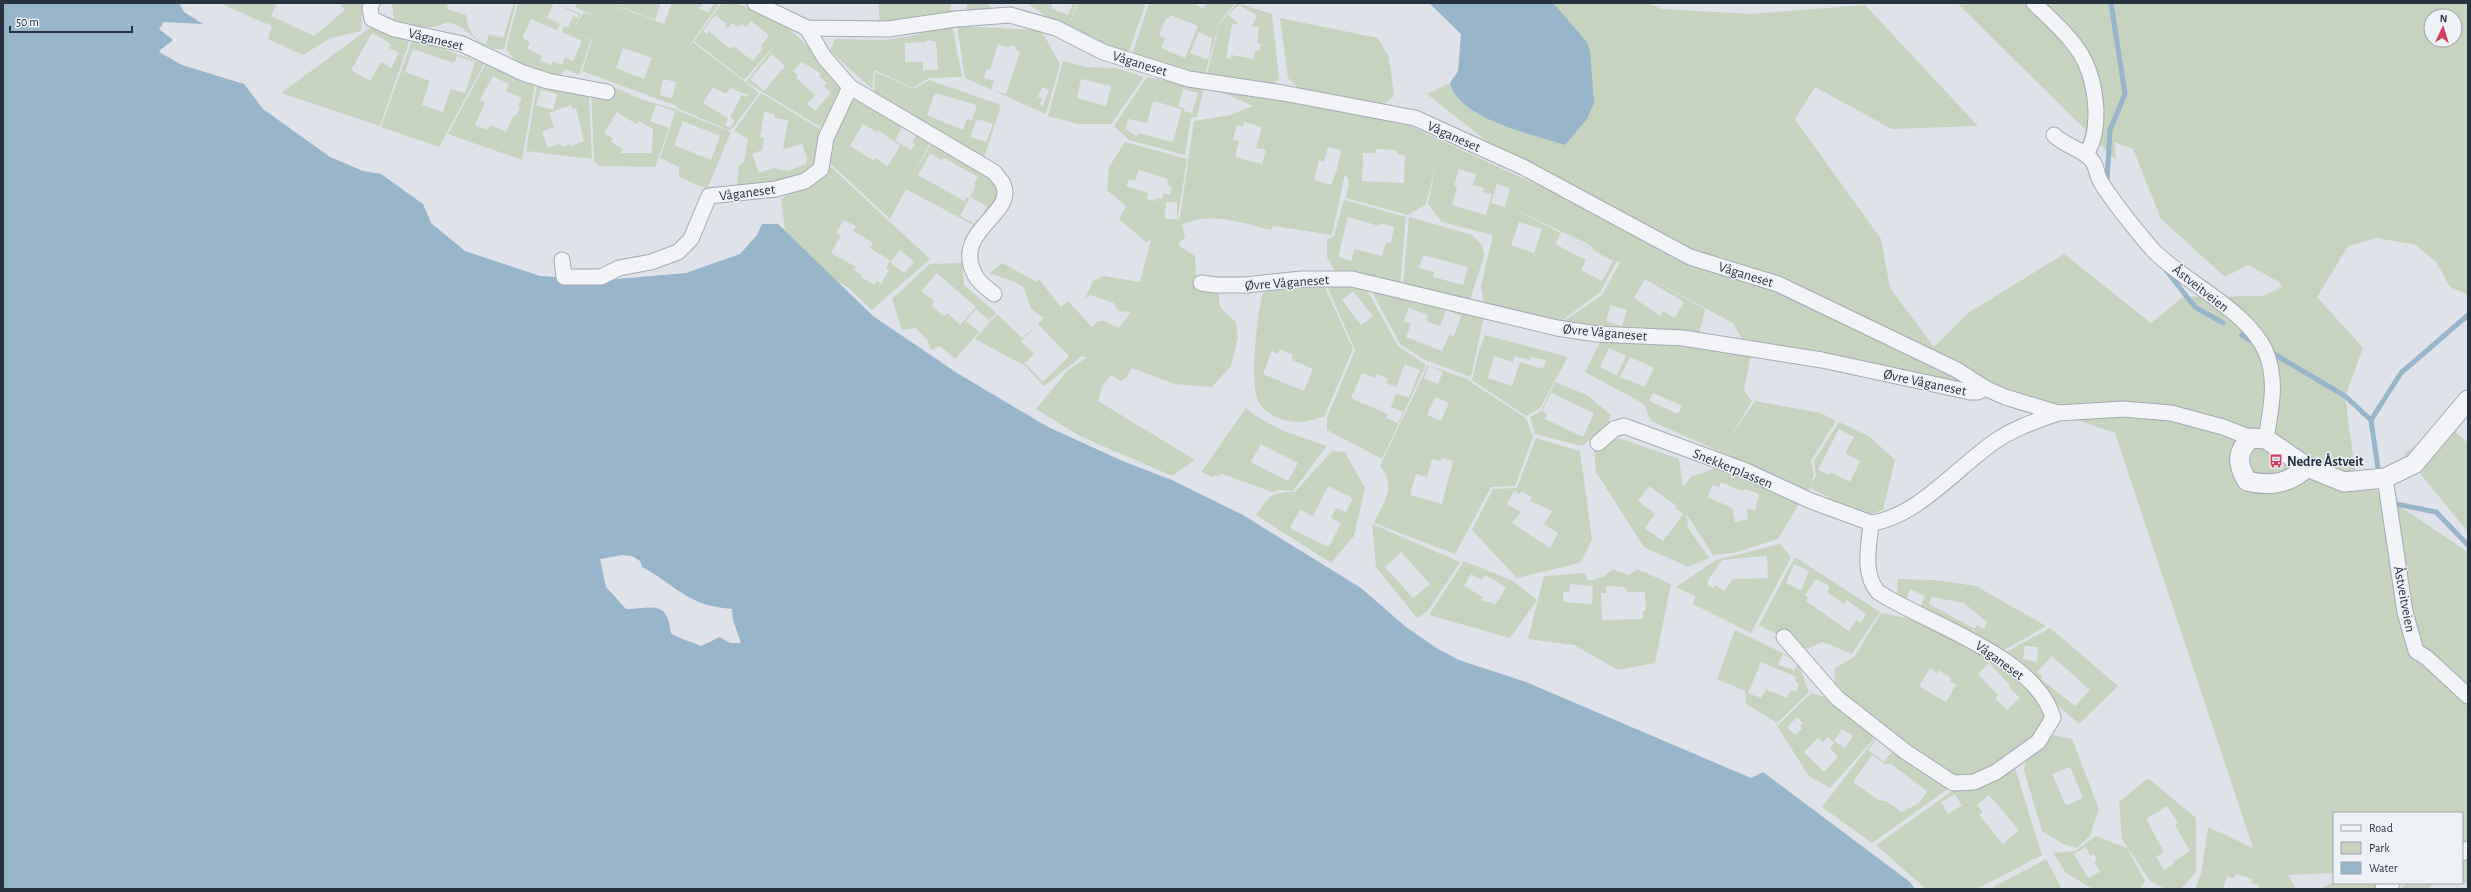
<svg xmlns="http://www.w3.org/2000/svg" width="2471" height="892" viewBox="0 0 2471 892" font-family="'Alegreya Sans',sans-serif">
	<style>
		.green { fill: #c6d3bf; fill-rule: evenodd }
		.water { fill: #97b5cb; fill-rule: evenodd }
		.lines { fill: none; stroke-linecap: round; stroke-linejoin: round }
		.stream { stroke: #97b5cb; stroke-width: 5 }
		.minor-casing { stroke: #a4aab3; stroke-width: 17 }
		.tertiary-casing { stroke: #a4aab3; stroke-width: 21 }
		.minor { stroke: #f2f4f7; stroke-width: 15 }
		.tertiary { stroke: #f2f4f7; stroke-width: 19 }
		.labels { text-anchor: middle; stroke-width: 3; stroke-linejoin: round; paint-order: stroke }
		.street-label { font-size: 14px; fill: #273241; stroke: #eef2f6 }
		.poi-label { font-size: 14px; font-weight: bold; fill: #273241; stroke: #eef2f6; text-anchor: start }
	</style>
	<rect width="100%" height="100%" fill="#dfe3e9"/>
	<!-- green -->
	<g class="green">
		<polygon points="220,3 277,3 271,16 314,36 345,10 339,3 363,3 361,31 331,38 303,55 268,39 272,26 267,23 268,21 266,24"/>
		<path d="M392,3H448L447,9L466,15C467,29 473,39 486,44L489,34L503,38L514,3H516L504,49C482,53 471,29 451,23C446,22 439,26 433,27C422,29 405,22 394,20Z"/>
		<path d="M518,3H554L581,14L574,28L584,12L604,20L575,7L577,3H661L655,20L622,7L616,12L622,8L664,24L672,3H703L699,8L708,13L714,3H720L686,50L693,42L759,93L732,129L728,130L677,108L682,77L677,106L582,71L592,40L573,30L591,40L579,75L566,69L559,76L517,63L506,49ZM554,3L579,15L578,18L573,16L568,28L564,26L562,32L582,41L573,61L565,57L562,65L553,61L551,65L540,61L542,56L527,49L530,42L522,38L531,19L557,30L560,24L547,18ZM623,48L652,58L644,79L616,68ZM663,79L676,82L672,98L660,95ZM713,87L726,94L730,88L748,95L747,97L742,95L730,117L735,120L730,128L725,125L728,118L703,103Z"/>
		<path d="M722,3C773,3 809,47 842,81V95L822,128L746,82L779,40L744,80L694,41ZM715,15L727,24L725,26L728,28L732,23L737,27L742,24L746,27L751,21L769,35L761,46L763,48L753,61L733,46L730,49L709,31L707,34L703,31ZM772,54L785,66L764,91L750,79ZM802,62L821,74L819,76L827,83L824,86L831,93L815,111L807,104L815,95L796,78L798,75L793,71Z"/>
		<polygon points="878,3 951,3 950,10 966,12 967,3 988,3 994,13 880,24"/>
		<polygon points="1027,3 1053,3 1051,8 1068,15 1073,3 1077,3 1067,31"/>
		<polygon points="1078,3 1146,3 1128,53 1067,31"/>
		<path d="M1149,3H1194L1203,9L1206,3H1235L1219,24L1205,74L1171,68L1132,55ZM1170,15L1198,26L1185,58L1161,48L1165,38L1159,35L1166,18L1169,19ZM1199,32L1212,38L1209,58L1205,59L1190,53Z"/>
		<path d="M1237,3L1272,14L1279,78L1272,85L1207,74L1219,25ZM1239,5L1257,15L1252,26L1259,27L1257,43L1261,44L1259,51H1255L1254,59L1231,55V59L1226,58L1232,24H1239L1228,15Z"/>
		<path d="M1553,3H1650L1662,9L1751,14L1865,5L1978,126L1892,129L1815,87L1795,119L1881,239L1890,288L1934,347L1968,313L2064,254L2151,323L2183,297L2263,296L2282,287L2279,282L2248,265L2225,277L2161,219L2133,149L2114,142L2116,160L1957,3H2468V295L2450,287L2436,262L2416,245L2377,238L2348,246L2317,297L2363,348L2345,397L2356,477L2468,552V884L2462,882V813H2334V873L2288,875L2296,889H2258L2259,885L2251,883L2252,879L2236,874L2234,878L2227,876L2223,889H2195L2201,874L2208,827L2253,848L2115,433L2054,412L1877,373L1742,339L1733,323L1632,269L1705,309L1699,335L1599,330L1561,323L1602,295L1620,263L1617,261L1600,292L1559,323L1484,305L1481,286L1493,235L1442,222L1428,204L1436,164L1426,204L1408,215L1346,198L1349,181L1345,174L1332,235L1273,226L1271,230C1243,223 1210,211 1182,225L1185,237L1178,245L1195,256L1197,290H1218L1220,307L1236,323L1238,337L1231,366L1212,387L1174,384L1132,368L1126,378L1121,381L1111,375L1102,387L1098,401L1195,460L1172,476L1080,436L1036,409L1068,370L1086,358L1082,356L1044,386L1025,366L975,339L997,314L1022,338L1044,318L1031,309L1024,288L1015,282L989,273L1002,263L1037,282L1039,279L1061,307L1068,301L1092,327L1098,321H1105L1119,328L1131,312L1118,311L1114,303L1090,295L1085,299L1093,281L1104,276L1140,282L1151,240L1146,242L1119,219L1126,206L1107,190L1109,167L1125,142L1187,159L1177,222L1180,217L1194,121L1230,115L1253,106L1217,90L1328,107L1408,125L1548,190L1427,94L1450,83C1458,119 1534,135 1565,145L1556,8ZM2431,16H2455V40H2431ZM1244,122L1262,127L1256,148L1266,150L1262,164L1235,157L1239,141L1233,140L1237,125L1243,127ZM1328,147L1341,150L1337,170L1331,185L1314,180L1319,160L1324,162ZM1376,149L1397,150V154L1405,155L1404,183L1362,181L1363,153H1375ZM1459,169L1476,174L1473,185L1484,188L1483,192L1492,194L1486,215L1452,205L1457,187L1454,186ZM1139,170L1168,179L1167,185L1172,187L1170,195L1164,193L1162,199L1156,198L1155,201L1147,199L1148,193L1126,186L1129,179L1135,181ZM1497,184L1510,188L1505,207L1491,203ZM1166,202H1177V219H1165ZM1512,208L1588,244L1595,250H1594ZM1519,222L1542,229L1534,253L1511,245ZM1561,233L1613,261L1602,281L1581,270L1586,260L1555,244ZM1645,279L1684,302L1675,318L1663,311L1660,316L1634,298ZM1611,305L1627,310L1622,326L1606,321ZM1038,324L1069,356L1043,382L1025,363L1034,354L1021,341Z"/>
		<polygon points="1280,18 1378,38 1389,57 1394,96 1380,107 1301,91 1288,78"/>
		<path d="M952,24L962,77L929,78L913,88L874,70L872,89L830,51L835,39L886,40L915,35ZM927,40L936,42L938,70H923V62H905V43L927,42Z"/>
		<path d="M957,26L1041,30L1060,64L1046,114L965,78ZM998,44L1009,48L1010,45L1017,47L1016,50L1020,52L1006,94L991,90L994,81L984,78L987,69L990,70ZM1042,87L1049,90L1043,106L1040,105L1042,98L1038,97Z"/>
		<path d="M371,27L409,42L380,126L281,93ZM372,33L391,44L389,48L399,53L391,68L381,62L370,81L351,70Z"/>
		<path d="M413,38L484,64L439,147L381,127ZM413,49L454,63L457,56L475,62L465,93L451,89L443,112L422,105L430,81L405,72Z"/>
		<path d="M1063,61L1086,67L1115,68L1144,77L1111,124H1078L1048,116ZM1081,79L1111,86L1106,106L1077,98Z"/>
		<path d="M485,65L535,85L522,160L448,134ZM493,76L509,84L506,91L522,98L518,106L520,108L516,116L514,115L506,132L491,125L488,130L475,125L485,103L480,100Z"/>
		<path d="M875,72L914,89L929,80L1001,105L984,158L874,93ZM935,93L977,105L972,120L967,119L963,130L927,115ZM977,119L993,124L986,142L970,137Z"/>
		<path d="M1147,77L1204,88L1197,117H1191L1185,155L1129,140L1114,126ZM1183,89L1198,93L1192,113L1184,111V108L1178,106ZM1153,101L1182,109L1173,142L1138,133L1137,137L1126,129L1128,119L1147,123Z"/>
		<path d="M537,85L589,95L592,159L526,151ZM541,90L557,94L553,110L536,105ZM571,105L572,109L576,108L584,141L571,146L570,144L562,147L560,144L548,148L542,132L554,127L549,113Z"/>
		<path d="M591,85H609L646,101L676,109L655,167L599,166L594,161ZM656,105L675,111L669,128L650,121ZM617,112L636,124L639,121L653,129L652,153H620L623,149L611,142L613,139L604,133Z"/>
		<path d="M761,93L823,131C820,141 818,154 814,164C805,187 758,185 737,186L739,165L744,162L748,139L734,131ZM764,112L775,114V118L788,120L783,149L802,144L807,158L806,164L788,171L773,168L759,173L752,154L762,150L764,138L760,137Z"/>
		<path d="M863,99L932,139L911,179L934,139L989,174L1002,191L977,227L906,189L890,219L831,164L829,150L850,101ZM863,124L877,132L878,130L900,146L888,166L875,158L873,160L850,146ZM902,127L916,136L912,142L915,144L911,150L895,141ZM930,153L942,160L944,158L978,177L974,184L976,185L969,199L966,197L964,201L918,175ZM970,197L987,206L977,225L960,216Z"/>
		<path d="M676,110L731,132L707,189L679,177V167L660,158ZM683,121L720,136L711,160L674,145Z"/>
		<path d="M831,167L930,259L872,310L849,288L827,276L785,230L781,199ZM844,220L856,226L853,231L873,243L870,248L890,260L886,268L889,270L881,284L877,281L874,285L861,277L862,275L854,270L856,267L831,253L841,236L836,233ZM900,250L914,262L904,273L890,262Z"/>
		<path d="M1344,200L1406,217L1400,286L1336,273L1327,257V240L1334,236ZM1348,217L1379,226L1380,223L1394,227L1391,243L1386,242L1382,256L1355,249L1351,261L1338,257Z"/>
		<path d="M1409,217L1472,235L1482,245L1484,256L1469,303L1403,286ZM1423,255L1468,267L1463,285L1433,277L1434,272L1419,268Z"/>
		<path d="M962,263L964,285L996,313L955,359L940,346L931,350L928,341L916,328L902,330L892,299L930,264ZM937,273L976,307L960,325L948,313L943,316L932,306L934,301L921,291ZM976,309L989,320L979,332L966,321Z"/>
		<path d="M1323,283L1353,349L1324,417C1316,418 1305,423 1297,422C1285,421 1269,416 1261,406C1247,389 1258,316 1262,294L1274,286ZM1280,349L1293,355L1292,360L1313,369L1304,391L1263,374L1272,351L1278,354Z"/>
		<path d="M1363,283L1398,346L1426,365L1382,459L1327,430V418L1355,350L1326,284ZM1353,291L1373,316L1361,325L1342,300ZM1405,364L1420,370L1409,397L1396,394L1388,414L1351,398L1362,373L1375,378L1377,374L1388,379L1386,383L1396,387ZM1391,407L1403,412L1398,423L1386,418Z"/>
		<path d="M1369,286L1484,316L1471,377L1425,360L1400,344ZM1409,308L1428,315L1426,321L1440,326L1446,310L1461,316L1454,336L1449,335L1442,351L1406,337L1411,324L1404,321Z"/>
		<path d="M1485,335L1568,357L1540,408L1526,416L1472,380L1479,351ZM1494,356L1513,362L1515,356L1530,360L1531,357L1546,360L1543,369L1520,362L1512,386L1488,378Z"/>
		<path d="M1601,340L1647,342L1751,355L1744,390L1752,401L1728,441L1755,401L1821,413L1836,421L1811,460L1814,475L1811,484L1816,476L1814,461L1839,422L1870,437L1895,460L1883,510L1870,514L1825,503L1828,497L1810,488L1809,491L1651,421L1644,404L1585,372ZM1609,348L1626,356L1617,375L1600,367ZM1630,357L1654,368L1645,387L1620,377ZM1653,393L1682,406L1678,414L1649,401ZM1839,429L1854,437L1845,453L1860,461L1850,482L1830,472L1829,475L1818,470Z"/>
		<path d="M1428,365L1470,380L1472,383L1526,418L1533,437L1515,486L1491,487L1455,554L1374,523C1384,501 1397,487 1380,466ZM1429,366L1443,372L1438,384L1424,378ZM1435,397L1449,403L1441,421L1427,415ZM1442,458L1453,461L1442,504L1410,495L1416,474L1427,477L1432,459L1441,461Z"/>
		<path d="M1555,382L1587,395L1611,415L1607,428L1582,446L1535,434L1530,417L1541,411ZM1551,393L1594,413L1583,437L1545,419L1547,414L1542,411Z"/>
		<path d="M1246,408C1269,428 1298,436 1327,446L1293,491L1279,490L1272,492L1223,474L1212,477L1201,472ZM1261,444L1298,463L1288,481L1251,462Z"/>
		<polygon points="2444,422 2468,443 2468,532 2404,454 2430,436"/>
		<path d="M1536,438L1580,451L1592,540L1580,563L1517,578L1472,530L1493,489L1517,488ZM1514,491L1519,494L1522,491L1532,497L1530,501L1552,511L1544,524L1558,533L1550,548L1512,523L1521,512L1507,504Z"/>
		<path d="M1619,438L1679,459L1686,508L1683,487L1691,477L1720,466L1800,502L1778,539L1733,553L1713,555L1687,515L1688,528L1709,558L1688,567L1644,547L1596,472L1594,450ZM1721,482L1742,491L1745,489L1759,494L1755,511L1747,508L1748,519L1735,522L1732,508L1708,497L1712,485L1719,487ZM1649,486L1677,506L1675,508L1683,514L1663,541L1645,528L1655,514L1638,501Z"/>
		<path d="M1332,451L1345,452L1365,488L1354,536L1331,563L1256,515C1270,496 1270,492 1295,492ZM1328,486L1353,498L1346,512L1336,508L1331,518L1341,523L1329,547L1291,529L1290,527L1300,510L1313,516Z"/>
		<path d="M1372,524L1460,562L1427,612L1417,618L1376,567ZM1401,552L1430,584L1413,598L1385,567Z"/>
		<path d="M1780,544L1791,557L1751,633L1693,604L1695,596L1676,587L1716,560ZM1767,556L1768,578L1733,579L1724,591L1715,585L1713,588L1707,585L1708,580L1722,560Z"/>
		<path d="M1795,557L1880,612L1852,654L1823,642L1806,649L1759,625ZM1794,564L1809,571L1801,590L1786,583ZM1816,579L1829,586L1828,593L1844,604L1847,600L1866,614L1861,623L1856,620L1849,631L1806,601L1808,598L1805,595Z"/>
		<path d="M1464,561L1513,581L1537,600L1510,638L1429,615ZM1471,574L1482,580L1485,575L1506,587L1496,604L1481,600L1483,597L1464,586Z"/>
		<path d="M1613,569L1629,575L1637,569L1671,584L1655,663L1618,670L1574,645L1528,639L1544,576L1585,573L1588,581L1603,577ZM1570,584L1593,586L1592,604L1563,602V592H1569ZM1606,586L1624,587L1628,592H1645L1646,611H1643V619L1602,620L1601,593H1606Z"/>
		<path d="M1898,579L1934,580L1976,586L2046,626L1999,653L1897,598ZM1910,589L1925,596L1921,606L1906,600ZM1932,597L1964,603L1987,622L1984,629L1977,625L1975,629L1929,604Z"/>
		<path d="M1881,613L1912,619L1960,642L2025,684L2046,705L2045,721L2033,738L2007,762L1964,778L1952,774L1868,718L1834,689L1835,668L1855,656ZM1989,663L2010,685L2009,687L2020,698L2007,710L1995,698L1998,695L1978,674ZM1930,668L1937,673L1938,670L1951,678L1950,681L1956,685L1946,702L1919,686Z"/>
		<path d="M2050,628L2118,686L2079,724L2001,655ZM2025,646L2038,647L2037,662L2023,659ZM2052,656L2090,690L2075,706L2041,679L2043,677L2037,672Z"/>
		<path d="M1735,630L1797,660L1809,692L1777,723L1746,704L1745,691L1717,679ZM1783,654L1798,663L1794,671L1778,664ZM1761,662L1796,677L1795,681L1799,684L1796,692L1791,690L1787,698L1766,689L1761,698L1748,693Z"/>
		<path d="M1811,693L1836,700L1877,735L1830,788L1809,776L1777,726ZM1797,717L1803,723L1800,726L1802,729L1795,735L1787,727ZM1842,729L1853,736L1845,748L1834,741ZM1828,737L1834,743L1830,749L1838,757L1824,772L1804,752L1818,738L1823,742Z"/>
		<path d="M1878,735L1952,786L1872,843L1822,807ZM1878,737L1894,749L1884,762L1868,750ZM1872,755L1885,764H1891L1927,791L1919,803L1902,812L1886,801L1878,800L1853,782Z"/>
		<path d="M2053,735L2072,739L2099,809L2090,836L2077,848L2063,844L2042,831L2024,770L2027,756ZM2070,767L2083,798L2066,806L2052,774Z"/>
		<path d="M2015,768L2042,855L1977,889H1926L1876,845L1955,789ZM1955,794L1962,806L1948,814L1941,802ZM1989,795L2019,830L2003,844L1979,815L1983,812L1977,805Z"/>
		<path d="M2148,778L2196,818V872L2181,889H2165L2150,881L2122,839L2119,802ZM2167,806L2178,823L2175,825L2190,851L2173,862L2174,864L2164,870L2156,857L2164,852L2146,819Z"/>
		<path d="M2096,836L2127,848L2145,881L2140,889H2093L2066,873L2053,853L2075,851ZM2086,847L2090,856L2094,854L2097,860L2094,862L2100,872L2088,878L2074,854Z"/>
		<polygon points="2046,859 2062,889 1990,889"/>
		<polygon points="2334,882 2386,883 2388,889 2319,889"/>
		<polygon points="2407,883 2432,883 2429,889 2400,889"/>
	</g>
	<!-- water -->
	<g class="water">
		<path d="M3,3H179L184,12L203,24L164,22L159,29L173,40L159,51L161,53L182,65L244,84L263,109L330,157L363,171L381,174L423,204L431,223L465,251L540,276L605,280L686,273L740,254L757,235L762,224H778L873,316L957,373L1048,427L1125,462L1172,480L1243,515L1361,588L1406,627L1438,649L1459,660L1526,682L1751,778L1763,772L1910,882L1915,889H3ZM622,555L632,556L640,561L642,567C664,578 683,598 707,605C715,607 724,608 732,609L733,620L741,643H730L720,637L701,646C691,641 681,640 671,633C667,600 654,608 626,609L606,587L600,559Z"/>
		<path d="M1429,3H1553L1587,42L1590,51L1594,103L1587,119L1565,145C1534,135 1458,119 1450,83L1458,71L1461,34Z"/>
	</g>
	<g class="lines">
		<!-- stream -->
		<g class="stream">
			<polyline points="2107,180 2110,130 2125,94 2111,3"/>
			<polyline points="2166,270 2195,307 2223,323"/>
			<polyline points="2242,335 2255,343"/>
			<polyline points="2269,351 2345,396 2371,420"/>
			<polyline points="2379,475 2371,420 2401,373 2468,315"/>
			<polyline points="2394,499 2396,504 2436,512 2468,545"/>
		</g>
		<!-- minor casing -->
		<g class="minor-casing">
			<g id="minor">
				<polyline points="372,3 370,8 372,19 394,29 462,44 523,73 548,81 607,92"/>
				<polyline points="755,3 807,28 888,29 956,19 1010,15 1056,28 1103,52 1189,79 1283,93 1415,118 1523,167 1690,257 1778,284 1957,370 1985,388 2005,397 2058,413 2123,409 2171,413 2223,427 2251,438"/>
				<path d="M2034,3C2071,39 2093,55 2096,110C2096,125 2095,141 2086,154"/>
				<path d="M807,28L824,57L850,87L994,172C997,176 1001,180 1003,184C1017,215 951,230 975,275C978,282 988,289 994,294"/>
				<path d="M2054,135C2064,146 2086,150 2093,162C2097,168 2097,177 2102,184C2116,206 2135,229 2152,249C2183,282 2245,308 2265,350C2278,379 2271,408 2266,439"/>
				<polyline points="562,260 564,277 601,277 619,268 651,262 678,252 691,239 709,196 776,189 805,181 821,169 826,138 850,87"/>
				<polyline points="1201,283 1215,285 1246,285 1301,279 1352,279 1557,328 1597,334 1683,338 1822,360 1970,392 1978,392 1985,388"/>
				<polyline points="1598,443 1614,429 1624,426 1744,470 1811,501 1871,523"/>
				<polyline points="2385,478 2405,612 2416,651 2427,658 2468,696"/>
				<path d="M1784,637L1837,698L1906,752L1953,783L1974,782L1996,772L2038,742L2053,718C2037,657 1927,624 1878,592C1862,573 1869,546 1871,523C1918,517 1959,465 1997,440C2016,427 2037,421 2058,413"/>
				<polyline points="2462,853 2468,849"/>
				<polyline points="2383,888 2392,883"/>
			</g>
		</g>
		<!-- tertiary casing -->
		<g class="tertiary-casing">
			<path id="tertiary" d="M2307,467C2289,484 2270,487 2247,481C2237,464 2236,452 2251,438L2266,439L2307,467L2344,482L2385,478L2414,464L2468,400"/>
		</g>
		<!-- minor -->
		<use href="#minor" class="minor"/>
		<!-- tertiary -->
		<use href="#tertiary" class="tertiary"/>
	</g>
	<!-- icons -->
	<defs>
		<g id="bus-bare" transform="scale(1.08)"><path d="M-5-6H5V4H4V6H2V4H-2V6H-4V4H-5ZM-3.5-4V0h7V-4ZM-3.5 1.2v1.5H-2V1.2ZM2 1.2v1.5H3.5V1.2Z" fill="#d53c60" stroke="#eef2f6" stroke-width="2.5" paint-order="stroke"/></g>
	</defs>
	<g fill-rule="evenodd">
		<use href="#bus-bare" x="2276" y="461"/>
	</g>
	<g class="labels">
		<!-- street labels -->
		<g class="street-label">
			<text transform="translate(436 39) rotate(14)" y="5">Våganeset</text>
			<text transform="translate(1140 63) rotate(17)" y="5">Våganeset</text>
			<text transform="translate(1454 136) rotate(24)" y="5">Våganeset</text>
			<text transform="translate(747 192) rotate(-7)" y="5">Våganeset</text>
			<text transform="translate(1746 274) rotate(17)" y="5">Våganeset</text>
			<text transform="translate(1287 282) rotate(-4)" y="5">Øvre Våganeset</text>
			<text transform="translate(2201 288) rotate(38)" y="5">Åstveitveien</text>
			<text transform="translate(1605 332) rotate(5)" y="5">Øvre Våganeset</text>
			<text transform="translate(1925 382) rotate(12)" y="5">Øvre Våganeset</text>
			<text transform="translate(1733 468) rotate(22)" y="5">Snekkerplassen</text>
			<text transform="translate(2405 599) rotate(79)" y="5">Åstveitveien</text>
			<text transform="translate(2000 660) rotate(36)" y="5">Våganeset</text>
		</g>
		<!-- poi labels -->
		<g class="poi-label">
			<text x="2287" y="466">Nedre Åstveit</text>
		</g>
	</g>
	<!-- border -->
	<rect width="2471" height="892" fill="none" stroke="#273241" stroke-width="8"/>
	<!-- legend -->
	<rect x="2333" y="812" width="130" height="72" fill="#eef2f6" stroke="#9ea5ae"/>
	<rect x="2341" y="825" width="20" height="6" fill="#f2f4f7" stroke="#9ea5ae"/>
	<text x="2369" y="832" font-size="12" fill="#273241">Road</text>
	<rect x="2341" y="842" width="20" height="12" fill="#c6d3bf" stroke="#9ea5ae"/>
	<text x="2369" y="852" font-size="12" fill="#273241">Park</text>
	<rect x="2341" y="862" width="20" height="12" fill="#97b5cb" stroke="#9ea5ae"/>
	<text x="2369" y="872" font-size="12" fill="#273241">Water</text>
	<!-- north arrow -->
	<g transform="translate(2443 28) rotate(4)"><circle r="19" fill="#eef2f6" stroke="#9ea5ae"/>
	<path d="M0-3L7 15L0 10L-7 15Z" fill="#d53c60"/>
	<text y="-6" font-size="11" font-weight="bold" text-anchor="middle" fill="#273241">N</text>
	</g>
	<!-- scale -->
	<path d="M10 26v6h122v-6" fill="none" stroke="#273241" stroke-width="2"/>
	<text x="16" y="26" font-size="12" fill="#273241" stroke="#eef2f6" stroke-width="3" paint-order="stroke">50 m</text>
</svg>
